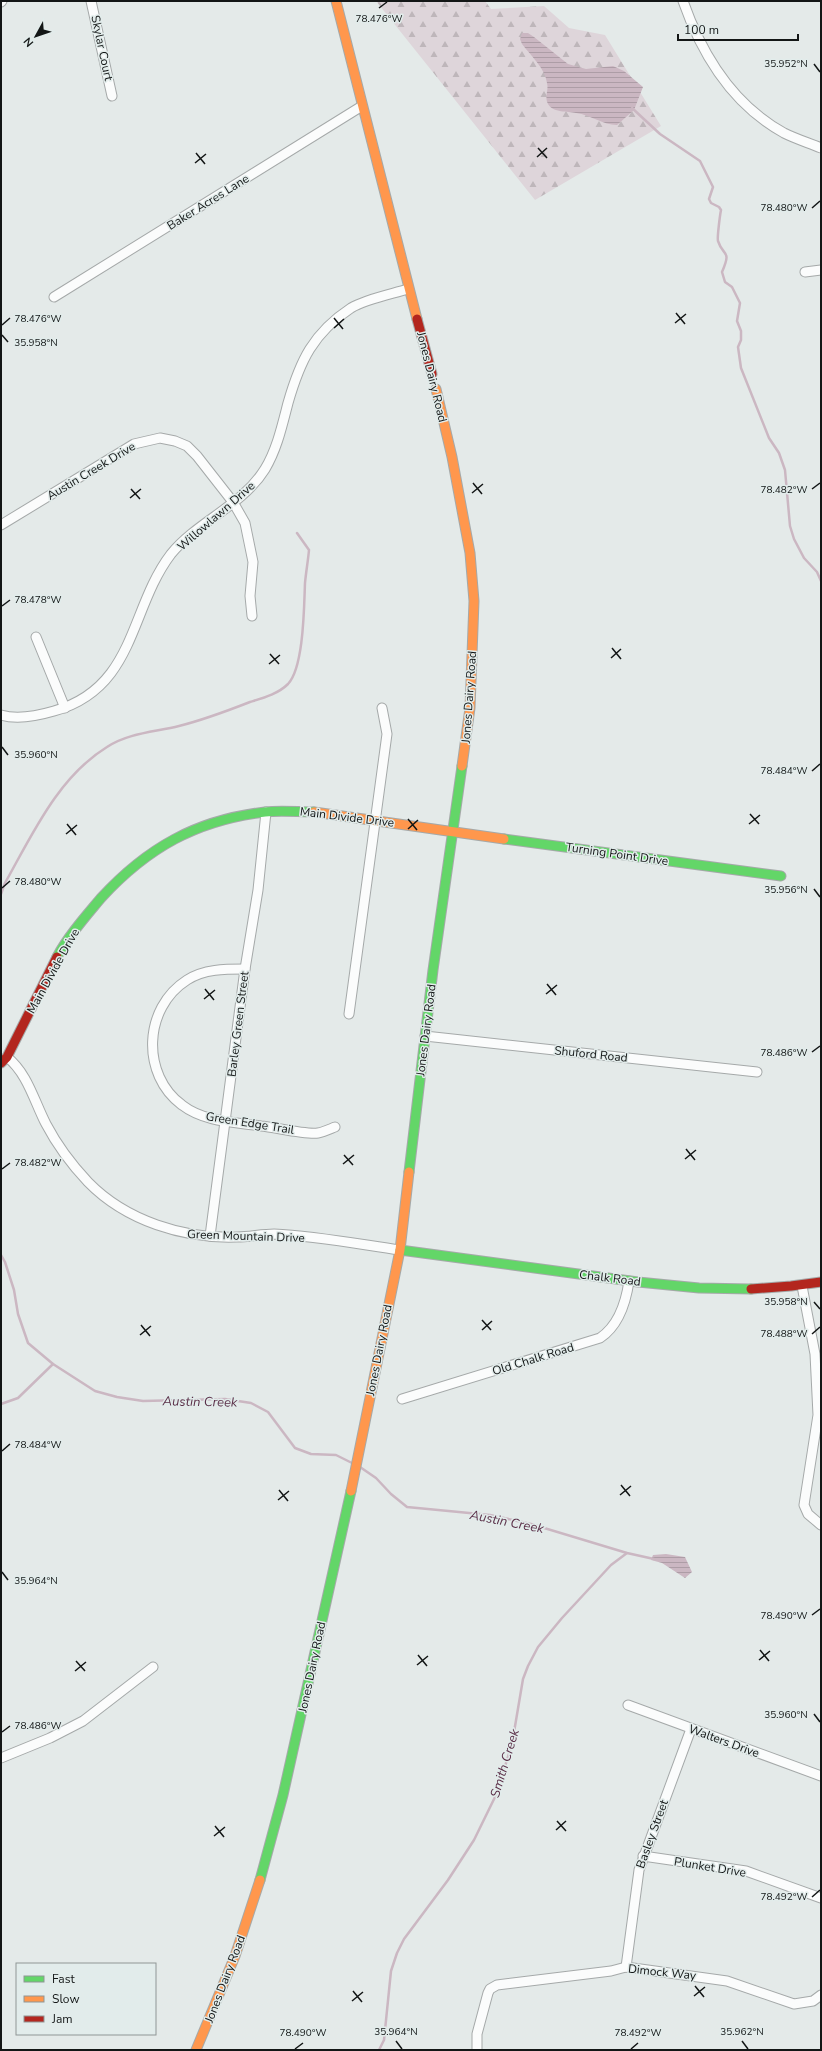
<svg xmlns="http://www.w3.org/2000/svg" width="822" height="2051" viewBox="0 0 822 2051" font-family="'Nunito Sans',sans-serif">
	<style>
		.forest { fill: url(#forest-firs) }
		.water { fill: url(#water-rules) }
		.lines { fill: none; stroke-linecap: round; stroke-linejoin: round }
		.stream { stroke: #cbb7c2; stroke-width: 2.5 }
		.street-casing { stroke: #a5a9a9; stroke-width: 11 }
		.fast-casing { stroke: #a5a9a9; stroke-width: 11 }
		.slow-casing { stroke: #a5a9a9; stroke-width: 11 }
		.jam-casing { stroke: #a5a9a9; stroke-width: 11 }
		.street { stroke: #fbfcfc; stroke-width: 9 }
		.fast { stroke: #63d668; stroke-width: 9 }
		.slow { stroke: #ff974d; stroke-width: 9 }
		.jam { stroke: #b3261e; stroke-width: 9 }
		.ticks { fill: none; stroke: #131616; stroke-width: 1.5 }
		.labels { text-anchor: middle; stroke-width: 3; stroke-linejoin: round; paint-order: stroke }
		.street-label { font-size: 12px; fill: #131616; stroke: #e2eceb }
		.water-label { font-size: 13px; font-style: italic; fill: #5b2f48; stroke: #e2eceb }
		.ticks-label { font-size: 10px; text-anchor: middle; fill: #131616; stroke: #e2eceb; stroke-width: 3; stroke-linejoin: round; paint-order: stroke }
	</style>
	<defs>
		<pattern id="forest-firs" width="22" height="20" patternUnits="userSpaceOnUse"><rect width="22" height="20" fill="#ded5da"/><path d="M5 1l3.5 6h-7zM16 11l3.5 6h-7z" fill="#beb6ba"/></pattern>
		<pattern id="water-rules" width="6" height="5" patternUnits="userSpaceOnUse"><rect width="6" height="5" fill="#cbb7c2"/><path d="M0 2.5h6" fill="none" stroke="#ad9da6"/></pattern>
	</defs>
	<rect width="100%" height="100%" fill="#e4eae9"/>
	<!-- forest -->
	<polygon class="forest" points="376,1 485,1 491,9 544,6 569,28 605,35 661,126 535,200"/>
	<!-- water -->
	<g class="water">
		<path d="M522,33H528L534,37L568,64L586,69L613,66L624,71L643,87L634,110L617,125C603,125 591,115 576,113C568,111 553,113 548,104C544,97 549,90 547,83C545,68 531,56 522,44L520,39Z"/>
		<polygon points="666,1554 685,1557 692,1572 685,1578 662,1563 651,1560 653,1555"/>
	</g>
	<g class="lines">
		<!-- stream -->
		<g class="stream">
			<path d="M632,108L660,134L700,161L713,187L709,199L711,203L719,207L721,210C720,215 717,238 718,241C723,257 732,249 722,272L725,282L732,287L740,303L737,321L741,331V340L738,347L741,368L769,438L779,453L785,470L790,526L794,539L804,558L817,572L821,581"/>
			<path d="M1,894L5,883C32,835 58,777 107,747C128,733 155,732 179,726C203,720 227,711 250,702C263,698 278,694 288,684C304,667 304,606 305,583C306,572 308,561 309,550L297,533"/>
			<polyline points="1,1255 5,1262 14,1290 18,1314 28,1343 53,1364 95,1391 117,1397 143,1401 225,1399 251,1403 268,1412 295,1448 311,1454 336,1455 352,1463"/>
			<polyline points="1,1404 18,1398 53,1364"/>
			<polyline points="360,1467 376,1478 391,1494 407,1507 490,1515 531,1524 627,1553 654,1559"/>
			<polyline points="379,2050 384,2040 391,1971 397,1953 404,1939 448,1880 474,1840 496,1795 512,1744 523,1679 528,1666 538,1647 562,1618 611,1565 627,1553"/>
		</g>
		<!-- street casing -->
		<g class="street-casing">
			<g id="street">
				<polyline points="91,1 112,96"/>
				<path d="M683,1C702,55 733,105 784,133C796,139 809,143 821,148"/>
				<polyline points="1,2 2,1"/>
				<polyline points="805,272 821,270"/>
				<polyline points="54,297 362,106"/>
				<polyline points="1,525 134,444 160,438 175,441 187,446 197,456 233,502 245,523 253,562 250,596 252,616"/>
				<polyline points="36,637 65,708"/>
				<path d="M1,715C18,720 37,716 54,711C136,688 129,609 171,554C198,521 242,506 265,469C277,449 282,426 288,403C300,361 313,333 351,308C366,299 392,294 408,289"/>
				<path d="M245,969C225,969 204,969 187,980C143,1008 141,1075 182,1105C204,1122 234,1122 261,1126C274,1127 306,1135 318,1133C324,1132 330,1129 335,1127"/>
				<polyline points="349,1014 387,734 382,708"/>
				<polyline points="425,1036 757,1072"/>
				<path d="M7,1057C28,1074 34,1101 46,1124C57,1145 72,1165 88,1182C126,1221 184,1239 237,1237C249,1237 262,1234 274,1234C316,1236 358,1244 400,1250"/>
				<polyline points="210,1236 245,969 258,890 266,812"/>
				<polyline points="802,1286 815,1354 818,1415 804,1505 808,1514 821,1525"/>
				<path d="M402,1399L600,1338C618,1326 626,1302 629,1281"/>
				<polyline points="628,1705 821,1776"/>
				<polyline points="1,1758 50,1738 83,1721 153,1667"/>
				<polyline points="643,1856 746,1871 821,1898"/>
				<polyline points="626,1967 639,1870 691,1729"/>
				<polyline points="477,2050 477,2034 488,1993 490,1989 497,1985 611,1971 626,1967 727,1981 794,2004 813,2001 821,1995"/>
			</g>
		</g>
		<!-- fast casing -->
		<g class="fast-casing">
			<g id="fast">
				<polyline points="504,839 781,876"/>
				<path d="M57,957C68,936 86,916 101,898C147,848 196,820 265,812C281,810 298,812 314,812"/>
				<polyline points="409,1172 433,970 462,766"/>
				<polyline points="400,1250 638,1282 699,1288 751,1289"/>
				<polyline points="260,1880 283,1795 351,1491"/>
			</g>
		</g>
		<!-- slow casing -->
		<g class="slow-casing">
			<g id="slow">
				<polyline points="336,1 417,319"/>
				<polyline points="436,389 452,457 470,553 474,601 470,708 462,766"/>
				<polyline points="314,812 504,839"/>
				<polyline points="351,1491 400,1250 409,1172"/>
				<polyline points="196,2050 235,1956 260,1880"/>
			</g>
		</g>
		<!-- jam casing -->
		<g class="jam-casing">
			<g id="jam">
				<polyline points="417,319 432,374"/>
				<polyline points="1,1063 7,1057 57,957"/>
				<polyline points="751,1289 791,1286 821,1282"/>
			</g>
		</g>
		<!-- street -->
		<use href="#street" class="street"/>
		<!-- fast -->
		<use href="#fast" class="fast"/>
		<!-- slow -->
		<use href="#slow" class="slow"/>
		<!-- jam -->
		<use href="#jam" class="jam"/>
	</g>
	<!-- ticks -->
	<path class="ticks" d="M379,8L387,2M814,64L820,72M538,148L547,158M196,153L205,164M537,157L547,148M195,163L206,154M812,208L820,201M676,313L685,324M334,318L343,329M675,323L686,314M2,325L10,318M334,328L344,319M2,335L8,342M473,483L482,494M131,489L140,499M812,489L820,483M472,493L483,484M130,498L141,489M2,606L10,600M612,648L621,659M270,654L279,664M611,658L621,649M269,664L280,655M2,747L8,755M812,771L820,764M750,814L759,824M408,819L417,830M67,824L76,835M749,824L760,815M408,829L418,820M66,834L77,825M2,888L10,881M814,889L820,897M547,984L556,995M205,989L214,1000M546,994L557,985M204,999L215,990M812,1052L820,1046M686,1149L695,1160M344,1155L353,1165M685,1159L696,1150M343,1164L354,1155M2,1169L10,1163M814,1302L820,1309M482,1320L491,1330M141,1325L150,1336M482,1330L492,1321M812,1334L820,1327M140,1335L151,1326M2,1451L10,1444M621,1485L630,1496M279,1490L288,1501M620,1495L631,1486M278,1500L289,1491M2,1572L8,1580M812,1615L820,1609M760,1650L769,1661M418,1655L427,1666M759,1660L770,1651M76,1661L85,1671M417,1665L428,1656M75,1671L86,1662M814,1714L820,1722M2,1732L10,1726M557,1821L566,1831M215,1826L224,1837M556,1830L566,1821M214,1836L225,1827M812,1897L820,1890M695,1986L704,1997M353,1991L362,2002M694,1996L705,1987M352,2001L363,1992M396,2041L402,2049M742,2041L748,2049M295,2049L303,2043M631,2049L638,2043"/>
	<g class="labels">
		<!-- street labels -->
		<g class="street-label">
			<text transform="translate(102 48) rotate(78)" y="4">Skylar Court</text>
			<text transform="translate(208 202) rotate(-32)" y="4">Baker Acres Lane</text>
			<text transform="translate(432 377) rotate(76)" y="4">Jones Dairy Road</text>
			<text transform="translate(91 471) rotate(-31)" y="4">Austin Creek Drive</text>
			<text transform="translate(216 516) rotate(-41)" y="4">Willowlawn Drive</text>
			<text transform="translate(469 697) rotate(-86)" y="4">Jones Dairy Road</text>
			<text transform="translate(347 817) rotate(7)" y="4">Main Divide Drive</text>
			<text transform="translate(617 854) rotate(8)" y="4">Turning Point Drive</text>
			<text transform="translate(53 971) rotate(-61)" y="4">Main Divide Drive</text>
			<text transform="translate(238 1024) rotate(-83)" y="4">Barley Green Street</text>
			<text transform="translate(426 1030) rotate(-83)" y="4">Jones Dairy Road</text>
			<text transform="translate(591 1054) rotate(6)" y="4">Shuford Road</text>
			<text transform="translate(250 1123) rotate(9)" y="4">Green Edge Trail</text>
			<text transform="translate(246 1236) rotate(2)" y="4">Green Mountain Drive</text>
			<text transform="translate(610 1278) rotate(7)" y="4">Chalk Road</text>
			<text transform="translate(379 1350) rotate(-79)" y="4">Jones Dairy Road</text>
			<text transform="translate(533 1359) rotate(-17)" y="4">Old Chalk Road</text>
			<text transform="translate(312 1667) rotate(-78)" y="4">Jones Dairy Road</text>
			<text transform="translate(724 1741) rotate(20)" y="4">Walters Drive</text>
			<text transform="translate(652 1834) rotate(-70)" y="4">Basley Street</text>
			<text transform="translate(710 1867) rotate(9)" y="4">Plunket Drive</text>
			<text transform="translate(662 1972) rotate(6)" y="4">Dimock Way</text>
			<text transform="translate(225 1979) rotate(-69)" y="4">Jones Dairy Road</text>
		</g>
		<!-- water labels -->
		<g class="water-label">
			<text transform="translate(200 1401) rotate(1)" y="5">Austin Creek</text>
			<text transform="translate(507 1521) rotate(11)" y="5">Austin Creek</text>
			<text transform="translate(504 1763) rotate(-73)" y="5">Smith Creek</text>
		</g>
	</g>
	<g class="ticks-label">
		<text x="379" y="22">78.476°W</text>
		<text x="786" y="67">35.952°N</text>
		<text x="784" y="211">78.480°W</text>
		<text x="38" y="322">78.476°W</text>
		<text x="36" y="346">35.958°N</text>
		<text x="784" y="493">78.482°W</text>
		<text x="38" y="603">78.478°W</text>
		<text x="36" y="758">35.960°N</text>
		<text x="784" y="774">78.484°W</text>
		<text x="38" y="885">78.480°W</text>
		<text x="786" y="893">35.956°N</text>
		<text x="784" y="1056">78.486°W</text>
		<text x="38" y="1166">78.482°W</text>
		<text x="786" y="1305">35.958°N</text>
		<text x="784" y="1337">78.488°W</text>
		<text x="38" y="1448">78.484°W</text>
		<text x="36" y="1584">35.964°N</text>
		<text x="784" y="1619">78.490°W</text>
		<text x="786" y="1718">35.960°N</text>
		<text x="38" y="1729">78.486°W</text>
		<text x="784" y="1900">78.492°W</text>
		<text x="396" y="2035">35.964°N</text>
		<text x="742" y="2035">35.962°N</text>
		<text x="303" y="2036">78.490°W</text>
		<text x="638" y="2036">78.492°W</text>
	</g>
	<!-- border -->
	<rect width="822" height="2051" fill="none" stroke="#131616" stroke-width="4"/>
	<!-- legend -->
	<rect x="16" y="1963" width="140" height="72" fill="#e2eceb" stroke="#8f9696"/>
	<rect x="24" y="1976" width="20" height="6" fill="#63d668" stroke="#8f9696"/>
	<text x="52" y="1983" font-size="12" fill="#131616">Fast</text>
	<rect x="24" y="1996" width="20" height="6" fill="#ff974d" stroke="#8f9696"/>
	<text x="52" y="2003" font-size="12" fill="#131616">Slow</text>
	<rect x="24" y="2016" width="20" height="6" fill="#b3261e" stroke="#8f9696"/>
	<text x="52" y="2023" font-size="12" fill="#131616">Jam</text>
	<!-- north arrow -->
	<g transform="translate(36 36) rotate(230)" stroke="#e2eceb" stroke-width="3" paint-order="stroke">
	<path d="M0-3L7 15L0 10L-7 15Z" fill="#131616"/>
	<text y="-6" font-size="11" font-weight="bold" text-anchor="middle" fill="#131616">N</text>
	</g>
	<!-- scale -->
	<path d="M678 34v6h120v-6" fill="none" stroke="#131616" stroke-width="2"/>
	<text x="684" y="34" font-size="12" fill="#131616" stroke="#e2eceb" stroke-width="3" paint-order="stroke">100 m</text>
</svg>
